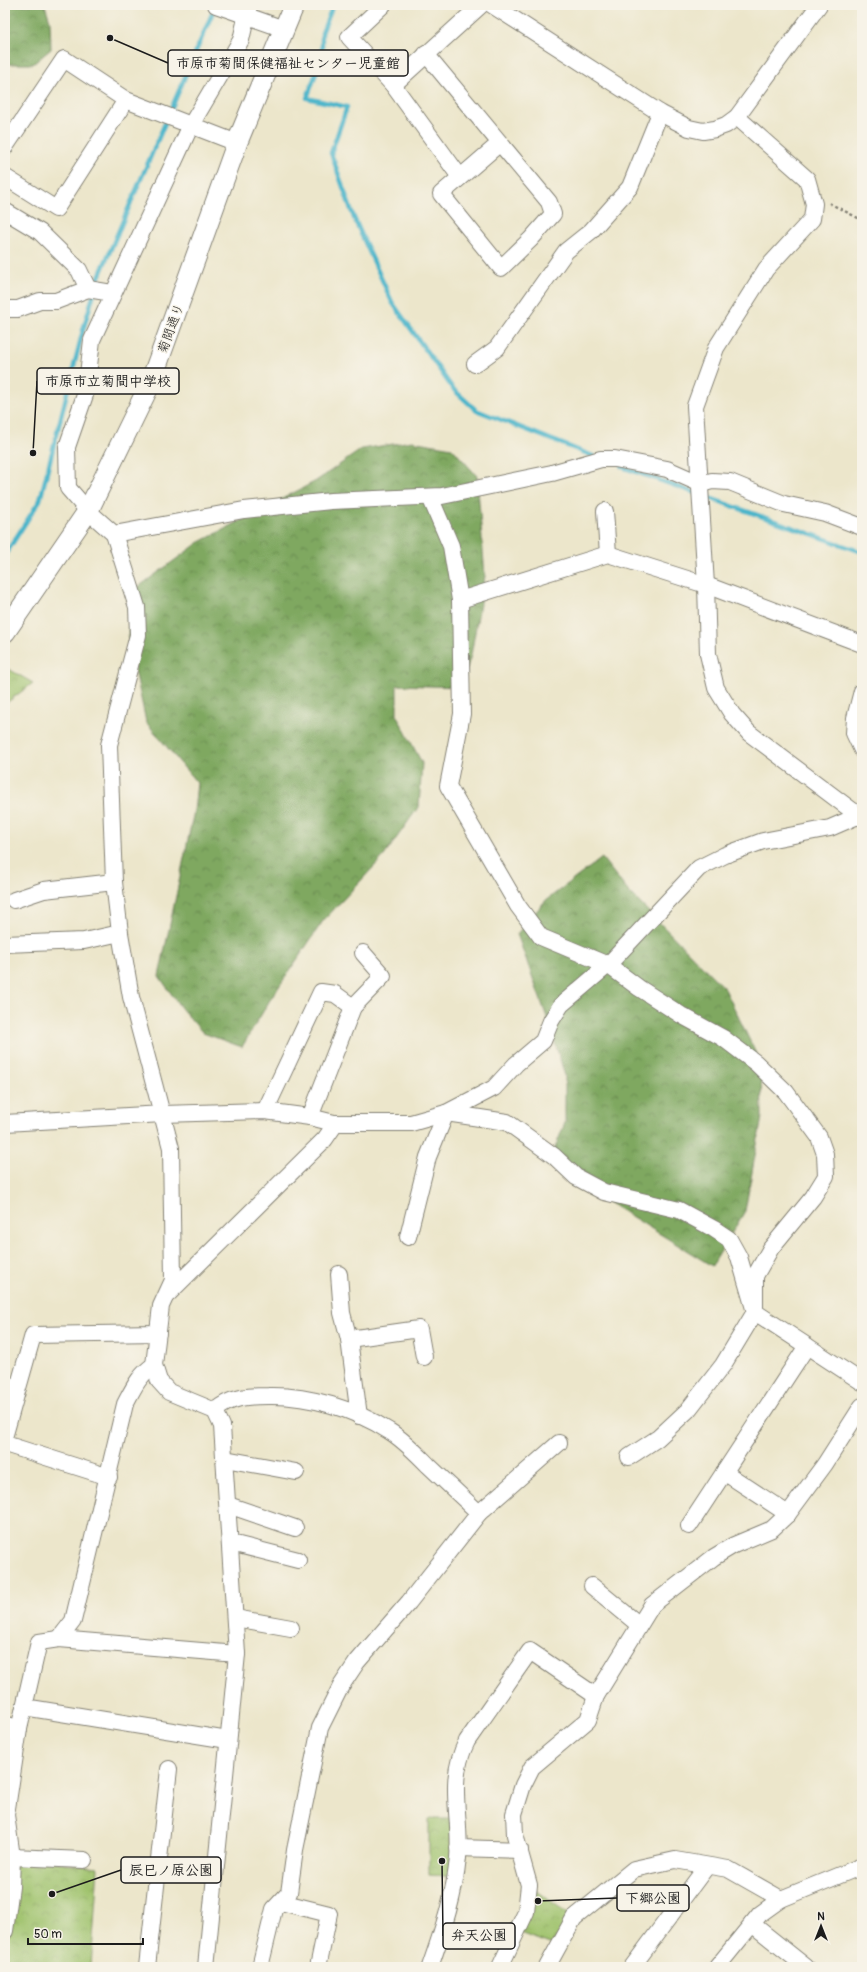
<svg xmlns="http://www.w3.org/2000/svg" width="867" height="1972" viewBox="0 0 867 1972" font-family="Pangolin,'Klee One',sans-serif">
	<style>
		.forest { fill: url(#forest-crowns); stroke: #4e623e }
		.park { fill: url(#park-crowns); stroke: #5e6f44 }
		.lines { fill: none; stroke-linecap: round; stroke-linejoin: round }
		.stream { stroke: #4cb5ca; stroke-width: 4.5 }
		.minor-casing { stroke: #848174; stroke-width: 18 }
		.tertiary-casing { stroke: #848174; stroke-width: 22 }
		.path { stroke: #848174; stroke-width: 2.5; stroke-dasharray: 3 3; stroke-linecap: butt }
		.minor { stroke: #fff; stroke-width: 16 }
		.tertiary { stroke: #fff; stroke-width: 20 }
		.labels { text-anchor: middle; stroke-width: 3; stroke-linejoin: round; paint-order: stroke }
		.street-label { font-size: 13px; fill: #1c1c1c; stroke: #f7f3e8 }
		.leader { fill: none; stroke: #1c1c1c; stroke-width: 1.5 }
		.callout-dot { fill: #1c1c1c; stroke: #f7f3e8; stroke-width: 1.5 }
		.callout { fill: #f7f3e8; stroke: #1c1c1c; stroke-width: 1.5 }
		.callout-label { font-size: 14px; text-anchor: middle; font-weight: bold; fill: #1c1c1c }
	</style>
	<defs>
		<pattern id="forest-crowns" width="20" height="18" patternUnits="userSpaceOnUse"><rect width="20" height="18" fill="#7fa860"/><path d="M2 6a3 3 0 1 1 6 0M12 15a3 3 0 1 1 6 0" fill="none" stroke="#67884e"/></pattern>
		<pattern id="park-crowns" width="20" height="18" patternUnits="userSpaceOnUse"><rect width="20" height="18" fill="#9fc26c"/><path d="M2 6a3 3 0 1 1 6 0M12 15a3 3 0 1 1 6 0" fill="none" stroke="#88a65d"/></pattern>
	</defs>
	<rect width="100%" height="100%" fill="#f7f3e8"/>
	<filter id="ink" filterUnits="userSpaceOnUse"><feTurbulence type="fractalNoise" baseFrequency=".025" numOctaves="2"/><feDisplacementMap in="SourceGraphic" scale="8" xChannelSelector="R" yChannelSelector="G"/><feConvolveMatrix kernelMatrix="1 2 1 2 8 2 1 2 1" color-interpolation-filters="sRGB"/></filter>
	<filter id="wash" filterUnits="userSpaceOnUse"><feTurbulence type="fractalNoise" baseFrequency=".012" numOctaves="4" result="noise"/><feDisplacementMap in="SourceGraphic" scale="16" xChannelSelector="R" yChannelSelector="G"/><feGaussianBlur stdDeviation="0.9" result="paint"/><feColorMatrix in="noise" values="0 0 0 0 0 0 0 0 0 0 0 0 0 0 0 0 0 1.4 0 .05"/><feComposite in="paint" operator="in"/></filter>
	<g filter="url(#wash)">
		<rect width="100%" height="100%" fill="#ece6cb"/>
		<!-- forest -->
		<g class="forest">
			<polygon points="5,5 45,5 50,21 51,49 33,64 5,64"/>
			<polygon points="412,441 452,448 477,476 485,576 471,655 461,687 397,685 397,716 422,763 419,806 384,856 323,921 270,1000 242,1047 203,1033 181,1008 159,976 194,811 197,783 146,722 128,637 134,590 198,543 316,481 362,449"/>
			<polygon points="602,858 627,890 725,989 761,1064 762,1117 745,1211 712,1266 548,1165 565,1123 565,1076 550,1026 517,934 545,901"/>
		</g>
		<!-- park -->
		<g class="park">
			<polygon points="5,667 33,683 5,704"/>
			<polygon points="429,1819 457,1819 455,1877 429,1875"/>
			<polygon points="12,1857 98,1867 91,1967 5,1967 5,1921"/>
			<polygon points="529,1885 574,1918 558,1947 517,1932"/>
		</g>
		<g class="lines">
			<!-- stream -->
			<g class="stream">
				<polyline points="333,5 322,33 322,57 307,98 347,107 331,153 354,218 392,302 453,389 476,410 593,456"/>
				<polyline points="622,467 862,552"/>
				<polyline points="5,555 40,500 83,330 98,279 215,7"/>
			</g>
		</g>
	</g>
	<g filter="url(#ink)">
		<g class="lines">
			<!-- minor casing -->
			<g class="minor-casing">
				<g id="minor">
					<polyline points="216,5 284,29"/>
					<polyline points="383,5 349,37 393,85 460,177"/>
					<polyline points="492,5 660,113 689,128 703,131 715,129 726,125 737,117 819,5"/>
					<polyline points="426,54 549,202 553,214 531,239 501,268 441,194 500,143"/>
					<polyline points="393,85 481,5"/>
					<polyline points="737,117 807,179 814,204 812,219 766,269 716,348 695,406 706,585 708,654 716,688 732,714 749,733 862,818"/>
					<polyline points="5,147 64,59 126,100 237,143"/>
					<polyline points="5,177 56,209 126,100"/>
					<polyline points="5,211 40,232 79,270 88,289"/>
					<polyline points="5,309 18,309 40,301 56,301 88,289 112,293"/>
					<polyline points="475,364 497,348 566,251 591,231 630,187 660,113"/>
					<polyline points="430,497 451,546 460,600 462,714 448,786 518,906 541,937 608,965 639,988 681,1015 723,1038 756,1063 786,1092 819,1137 825,1154 826,1176 813,1197 771,1248 755,1276 755,1312 723,1365 688,1410 658,1438 629,1457"/>
					<polyline points="605,511 608,554"/>
					<polyline points="114,534 244,510 331,501 442,496 552,473 601,459 615,459 667,469 701,484 712,481 730,482 784,504 825,513 862,527"/>
					<polyline points="460,600 608,554 706,585 862,644"/>
					<polyline points="862,691 855,718 854,733 862,750"/>
					<polyline points="14,900 44,890 114,882"/>
					<polyline points="5,944 84,941 120,933"/>
					<polyline points="265,1111 321,992 335,994 353,1007"/>
					<polyline points="446,1113 507,1122 554,1156 576,1177 604,1192 679,1210 714,1229 729,1239 739,1257 755,1312 862,1382"/>
					<polyline points="310,1117 353,1007 383,976 363,953"/>
					<polyline points="5,1123 163,1114 265,1111 310,1117 334,1123 411,1123 446,1113 494,1088 516,1064 543,1041 551,1021 561,1005 608,965 699,868 725,855 763,841 830,828 860,815"/>
					<polyline points="408,1237 428,1157 446,1113"/>
					<polyline points="339,1274 342,1313 349,1339 359,1416"/>
					<polyline points="168,1294 325,1139 336,1123"/>
					<polyline points="349,1339 419,1329 424,1357"/>
					<path d="M215,1411C229,1397 249,1396 268,1396C309,1395 355,1409 389,1431C404,1440 416,1453 428,1465C445,1481 462,1497 479,1513"/>
					<polyline points="5,1434 33,1335 158,1333"/>
					<polyline points="5,1444 109,1477"/>
					<polyline points="225,1459 296,1472"/>
					<polyline points="724,1472 788,1514"/>
					<polyline points="228,1505 295,1528"/>
					<polyline points="689,1526 807,1346"/>
					<polyline points="231,1543 298,1560"/>
					<polyline points="592,1586 638,1624"/>
					<polyline points="235,1618 291,1628"/>
					<path d="M59,1639L73,1621L125,1404C133,1389 139,1375 154,1365"/>
					<polyline points="24,1707 228,1740"/>
					<polyline points="5,1724 19,1729"/>
					<polyline points="458,1848 520,1850"/>
					<polyline points="12,1857 84,1860"/>
					<polyline points="781,1899 862,1866"/>
					<polyline points="281,1902 329,1914 318,1967"/>
					<polyline points="752,1924 806,1967"/>
					<polyline points="5,1931 11,1887 12,1857 6,1815 19,1729 39,1642 59,1639 237,1654"/>
					<polyline points="147,1967 169,1769"/>
					<polyline points="206,1967 237,1654 222,1426 215,1411 169,1392 159,1381 154,1365 161,1306 173,1280 171,1148 131,997 120,933 114,882 109,745 138,635 137,607 114,534 88,511 68,488 67,447 86,392 92,340 191,125 241,40 249,5"/>
					<polyline points="260,1967 274,1909 289,1893 295,1850 320,1728 341,1686 357,1662 409,1602 479,1513 559,1443"/>
					<path d="M430,1967C443,1929 454,1898 458,1858C462,1816 446,1782 467,1741L530,1651L596,1696"/>
					<polyline points="500,1967 526,1912 529,1885 515,1835 514,1814 523,1785 532,1767 588,1720 596,1696 652,1605 714,1557 734,1545 772,1529 788,1514 825,1464 862,1406"/>
					<polyline points="547,1967 574,1918 634,1869 675,1860 728,1869 781,1899 760,1914 717,1967"/>
					<polyline points="632,1967 707,1866"/>
				</g>
			</g>
			<!-- tertiary casing -->
			<g class="tertiary-casing">
				<polyline id="tertiary" points="5,632 88,511 150,384 237,143 294,5"/>
			</g>
			<!-- path -->
			<polyline class="path" points="829,203 862,220"/>
			<!-- minor -->
			<use href="#minor" class="minor"/>
			<!-- tertiary -->
			<use href="#tertiary" class="tertiary"/>
		</g>
	</g>
	<g class="labels">
		<!-- street labels -->
		<g class="street-label">
			<text transform="translate(170 328) rotate(-70)" y="5">菊間通り</text>
		</g>
	</g>
	<!-- callouts -->
	<path class="leader" d="M110 38L168 63M33 453L37 381M52 1894L121 1870M538 1901L617 1898M442 1861L443 1936"/>
	<g class="callout-dot">
		<circle cx="110" cy="38" r="4"/>
		<circle cx="33" cy="453" r="4"/>
		<circle cx="52" cy="1894" r="4"/>
		<circle cx="538" cy="1901" r="4"/>
		<circle cx="442" cy="1861" r="4"/>
	</g>
	<g class="callout">
		<rect x="168" y="50" width="240" height="26" rx="4"/>
		<rect x="37" y="368" width="142" height="26" rx="4"/>
		<rect x="121" y="1857" width="100" height="26" rx="4"/>
		<rect x="617" y="1885" width="72" height="26" rx="4"/>
		<rect x="443" y="1923" width="72" height="26" rx="4"/>
	</g>
	<g class="callout-label">
		<text x="288" y="68">市原市菊間保健福祉センター児童館</text>
		<text x="108" y="386">市原市立菊間中学校</text>
		<text x="171" y="1875">辰巳ノ原公園</text>
		<text x="653" y="1903">下郷公園</text>
		<text x="479" y="1940">弁天公園</text>
	</g>
	<!-- margin -->
	<rect width="867" height="1972" fill="none" stroke="#f7f3e8" stroke-width="20"/>
	<!-- north arrow -->
	<g transform="translate(821 1926)" stroke="#f7f3e8" stroke-width="3" paint-order="stroke">
	<path d="M0-3L7 15L0 10L-7 15Z" fill="#1c1c1c"/>
	<text y="-6" font-size="11" font-weight="bold" text-anchor="middle" fill="#1c1c1c">N</text>
	</g>
	<!-- scale -->
	<path d="M28 1938v6h115v-6" fill="none" stroke="#1c1c1c" stroke-width="2"/>
	<text x="34" y="1938" font-size="12" fill="#1c1c1c" stroke="#f7f3e8" stroke-width="3" paint-order="stroke">50 m</text>
</svg>
